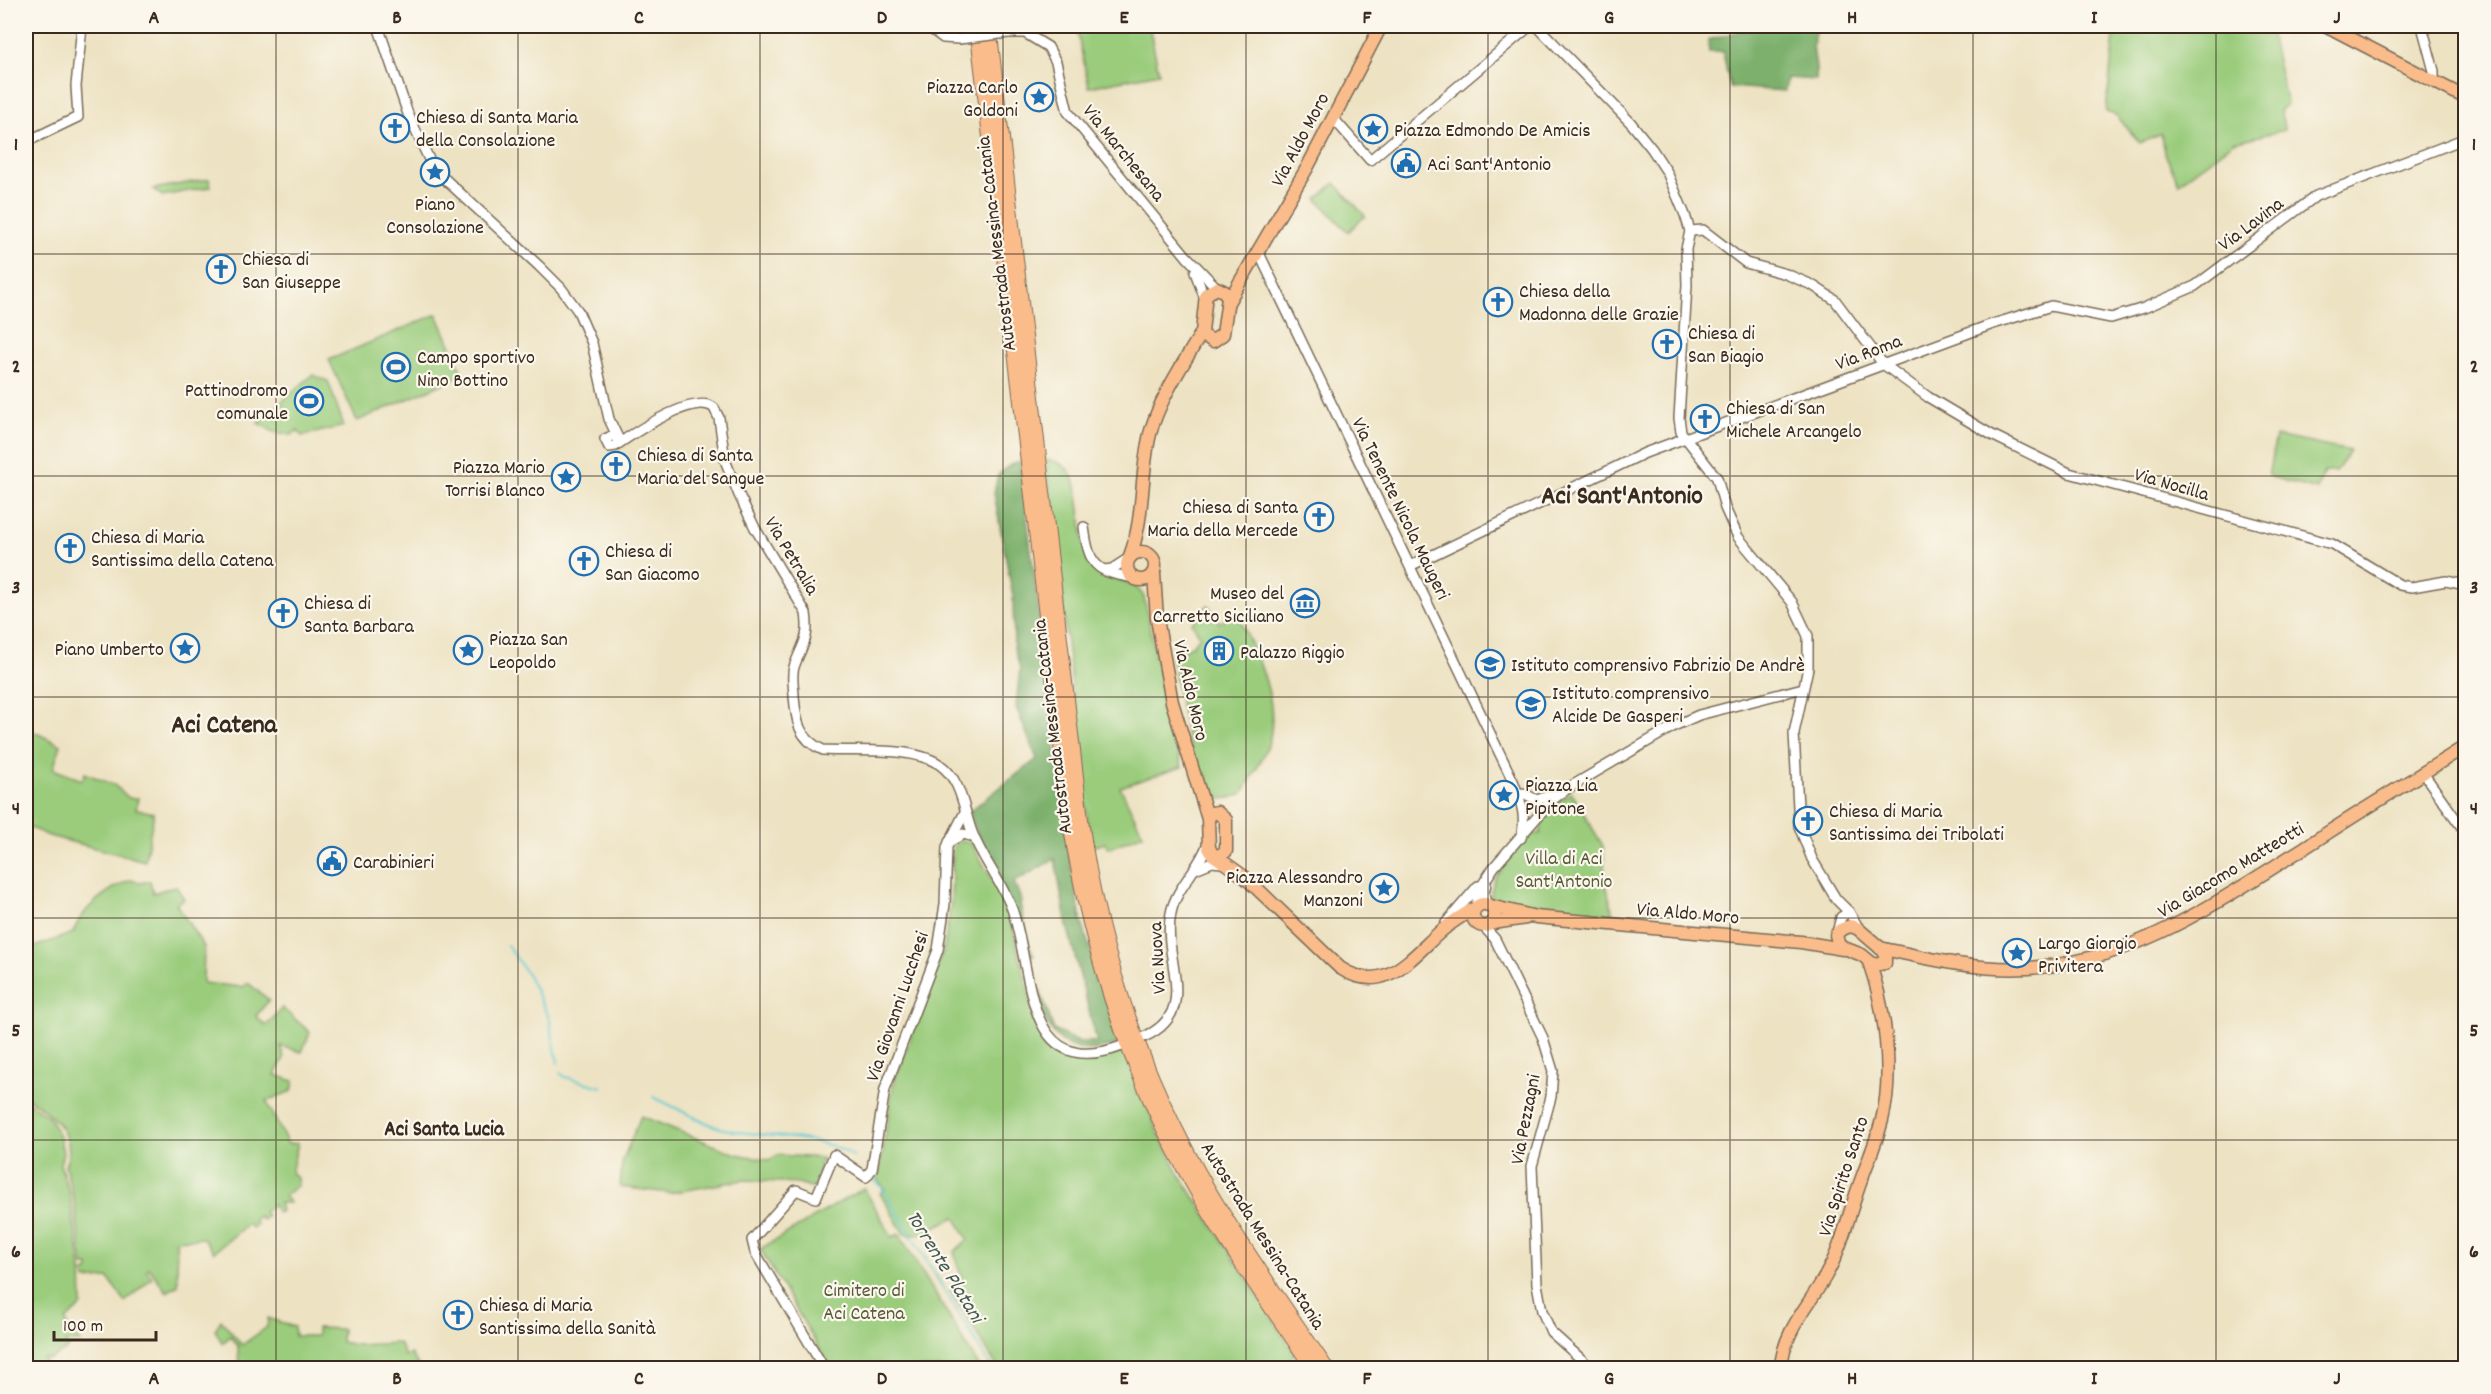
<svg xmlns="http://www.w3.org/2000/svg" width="2491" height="1394" viewBox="0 0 2491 1394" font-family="Dekko,sans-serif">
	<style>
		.green { fill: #9acc7c; stroke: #6a7b4d; stroke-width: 1.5 }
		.forest { fill: #7bb06c; stroke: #5b6d45; stroke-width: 1.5 }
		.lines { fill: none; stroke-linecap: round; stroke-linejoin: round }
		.stream { stroke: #5bc8d1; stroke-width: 2 }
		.minor-casing { stroke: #796a57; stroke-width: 12 }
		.major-casing { stroke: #796a57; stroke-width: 15 }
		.highway-casing { stroke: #796a57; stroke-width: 16 }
		.minor { stroke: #fff; stroke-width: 9 }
		.major { stroke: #fabc8b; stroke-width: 12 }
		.highway { stroke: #fabc8b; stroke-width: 14 }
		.minor-bridge-casing { stroke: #796a57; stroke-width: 12; stroke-linecap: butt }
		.minor-bridge { stroke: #fff; stroke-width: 9 }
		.grid { fill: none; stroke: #3b2a1e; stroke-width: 1.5; stroke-opacity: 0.55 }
		.labels { text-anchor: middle; stroke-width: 4.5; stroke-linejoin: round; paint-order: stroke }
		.poi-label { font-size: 20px; fill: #3b2a1e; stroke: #fbf7ec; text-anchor: start }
		.street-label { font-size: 20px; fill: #3b2a1e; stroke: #fbf7ec }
		.park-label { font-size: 20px; fill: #585b3a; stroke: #fbf7ec }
		.neighbourhood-label { font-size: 21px; font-weight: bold; fill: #3b2a1e; stroke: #fbf7ec }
		.water-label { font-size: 21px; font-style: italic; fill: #455954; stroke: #fbf7ec }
		.district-label { font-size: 26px; font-weight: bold; fill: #3b2a1e; stroke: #fbf7ec }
		.neatline { fill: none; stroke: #3b2a1e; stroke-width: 2 }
		.grid-label { font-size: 20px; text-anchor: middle; font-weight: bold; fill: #3b2a1e }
	</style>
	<rect width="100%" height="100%" fill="#fbf7ec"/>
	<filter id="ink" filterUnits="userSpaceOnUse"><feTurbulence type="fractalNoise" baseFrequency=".0167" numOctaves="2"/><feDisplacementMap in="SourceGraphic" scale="12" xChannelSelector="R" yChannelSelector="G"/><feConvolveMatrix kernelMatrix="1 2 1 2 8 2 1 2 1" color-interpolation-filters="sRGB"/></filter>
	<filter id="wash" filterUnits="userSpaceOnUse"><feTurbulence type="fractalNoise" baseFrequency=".008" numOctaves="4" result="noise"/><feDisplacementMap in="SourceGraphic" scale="24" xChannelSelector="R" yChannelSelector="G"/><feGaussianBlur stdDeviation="1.35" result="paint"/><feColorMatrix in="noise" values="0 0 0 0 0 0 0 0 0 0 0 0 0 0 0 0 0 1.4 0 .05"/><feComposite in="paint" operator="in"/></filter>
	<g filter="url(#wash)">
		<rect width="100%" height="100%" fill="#ede2c2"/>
		<!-- green -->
		<g class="green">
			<polygon points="1076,26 1149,26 1159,73 1089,87"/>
			<polygon points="2115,26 2269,26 2287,104 2280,111 2285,130 2234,142 2179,183 2166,156 2161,134 2140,143 2116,115 2106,112"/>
			<polygon points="209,179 211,187 162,196 153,189"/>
			<polygon points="1335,183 1365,216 1348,232 1317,199"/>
			<polygon points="437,314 463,375 357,421 329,360"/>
			<polygon points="312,375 328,381 344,426 302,436 297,430 292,435 274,432 258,423"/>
			<polygon points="2276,436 2350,451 2336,472 2324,472 2317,490 2268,476"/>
			<path d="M1046,460C1090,462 1075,526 1087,556C1097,584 1131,573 1144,597L1163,695L1182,767L1120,787L1143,834L1109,848L1105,843L1092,847L1087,817Z"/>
			<path d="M1208,605L1220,623L1236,612C1255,651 1282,701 1268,745C1262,762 1251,778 1242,794C1233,797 1223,801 1214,797C1191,784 1176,681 1172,654L1192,646L1200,636L1192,623Z"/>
			<polygon points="26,728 61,745 53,769 82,780 85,773 114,785 129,798 138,798 136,809 154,813 145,861 49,836 26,826"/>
			<path d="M1571,792L1603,846L1605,879L1613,915L1593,914L1591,910L1585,913L1513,906L1491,898C1488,880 1518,848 1529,834H1540C1543,815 1556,804 1571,792Z"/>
			<path d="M961,840L971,843L1007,906L1038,1029C1062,1065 1085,1064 1123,1051L1156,1128L1180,1175L1295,1354L1280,1368H998L950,1290L963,1283L954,1252L968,1239L955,1217L918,1235L904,1234L880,1193L885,1190L876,1177L880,1171L893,1086L944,948L951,903L953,847Z"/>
			<path d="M131,880L140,883L150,881L153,893L176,886L184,899L176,904L204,947L203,983L242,987L248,983L269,1000L256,1016L266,1026L282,1008L310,1032L302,1052L281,1046L284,1058L275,1075L294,1081L292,1091L266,1101L288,1144L298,1143L291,1173L297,1178L298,1185L284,1196L290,1203H279L281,1211L278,1213L273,1205L264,1212L267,1216L262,1220L259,1216L254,1220L257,1224L252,1228L248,1224L214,1252L203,1238L176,1240L178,1285L167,1292L149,1268L146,1270L152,1278L125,1302L108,1278L85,1280L84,1273L89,1270V1266H83L74,1199L65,1165C80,1136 47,1110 26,1097V950L73,933C81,909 107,889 131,880Z"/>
			<polygon points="26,1101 49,1117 60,1138 63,1153 60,1164 70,1195 81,1269 82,1305 66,1320 68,1330 80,1342 65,1342 69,1348 48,1360 47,1358 43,1359 45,1362 36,1368 26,1368"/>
			<polygon points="641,1116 736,1154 769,1160 778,1155 822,1158 814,1188 798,1183 743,1180 670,1193 620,1187 622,1162"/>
			<polygon points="864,1188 892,1237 899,1234 980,1368 831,1368 760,1249"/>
			<polygon points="268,1318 294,1327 295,1336 317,1336 317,1328 342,1329 341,1342 357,1345 399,1343 405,1356 411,1354 420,1368 239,1368 238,1346 231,1336 222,1343 215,1330 221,1320 242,1345 267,1327"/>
		</g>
		<!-- forest -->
		<g class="forest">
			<path d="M1760,26H1806L1816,29C1809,52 1818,59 1816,80L1787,78L1785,91L1730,87L1723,52H1709L1708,40Z"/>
			<path d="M1020,462L1069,856L1082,923L1120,1043C1085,1056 1062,1052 1044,1018C1040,1010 1036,998 1040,990L1054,1030L1078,1042H1097L1066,921L1055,859L1014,882L1022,902L1020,904L1029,945L1034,955L1030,956L971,818V810L1037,759L1016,707L1020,668L1014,648L1013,597L994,493L998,475L1013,463Z"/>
		</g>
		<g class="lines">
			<!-- stream -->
			<g class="stream">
				<polyline points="26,764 33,767"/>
				<polyline points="507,945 528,975 549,1018 558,1063"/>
				<polyline points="560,1073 565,1077 602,1087"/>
				<path d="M653,1097C674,1106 703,1124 724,1129C766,1139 818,1133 855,1157"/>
				<polyline points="874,1180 881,1186 992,1368"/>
			</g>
		</g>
	</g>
	<g filter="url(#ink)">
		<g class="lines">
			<!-- minor casing -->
			<g class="minor-casing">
				<g id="minor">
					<polyline points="378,26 408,114 433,168 539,266 561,288 578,311 592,343 609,419 618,438 616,446 609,447 605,439 614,435"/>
					<polyline points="927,26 943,38 959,39"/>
					<polyline points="1537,26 1631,123 1652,149 1667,172 1685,215 1690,231 1686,249 1687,285 1679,418 1681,432 1717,478 1725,508 1738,537 1792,602 1808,636 1808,668 1794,733 1799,826 1812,859 1836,899 1849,912"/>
					<polyline points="2422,26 2434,71 2434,81"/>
					<polyline points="1008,33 1025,33 1048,47 1056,62 1068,112 1187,257 1217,288"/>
					<polyline points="1333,118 1370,160 1530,26"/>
					<polyline points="26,142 78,117 76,86 82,26"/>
					<polyline points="1690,231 1703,230 1746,263 1786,274 1812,285 1835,300 1883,364 1928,397 1992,435 2069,473 2332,544 2400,585 2412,587 2446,581 2466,585"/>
					<path d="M1258,251L1513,781C1521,802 1527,816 1521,838"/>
					<polyline points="1195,272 1205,299"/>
					<path d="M618,444C637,431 695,392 714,408L719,418L725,460L739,495L755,528L806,613C810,640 802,644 794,667C791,676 794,687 794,696C796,720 798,739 823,750C856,752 912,746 939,764C962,780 963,808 972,832C982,859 1002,882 1012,909C1034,971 1022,1083 1122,1046"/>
					<path d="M1084,527C1089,565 1095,572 1134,578"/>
					<polyline points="1410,566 1645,453 1990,325 2051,306 2111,318 2144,308 2195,286 2316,196 2466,138"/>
					<polyline points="1105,570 1112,569 1129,558"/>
					<polyline points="2423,773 2466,833"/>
					<polyline points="1523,793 1537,800 1557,793"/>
					<polyline points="949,842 963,834 974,837"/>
					<polyline points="1195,869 1212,862 1222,863"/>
					<polyline points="1486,904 1484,894 1486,883"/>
					<polyline points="1476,906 1479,890 1494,867 1551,801 1570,787 1674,726 1699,715 1803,688"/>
					<polyline points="1446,923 1478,886"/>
					<polyline points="1482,925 1495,939 1543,1038 1553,1071 1551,1097 1532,1166 1537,1284 1542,1311 1551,1332 1591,1368"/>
					<polyline points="1837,933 1841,917 1849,912 1861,932"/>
					<path d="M1144,1037C1202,1011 1161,960 1171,913C1176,887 1200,868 1208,843"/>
					<polyline points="824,1368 755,1252 752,1240 796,1190 816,1198 834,1155 866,1177 872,1169 885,1089 938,950 945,904 947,847 965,812"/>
				</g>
			</g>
			<!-- major casing -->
			<g class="major-casing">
				<g id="major">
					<polyline points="2327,26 2466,98"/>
					<polygon points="1217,288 1225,292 1228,299 1223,334 1213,341 1204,336 1202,332 1206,294"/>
					<polyline points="1227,304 1307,168 1381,26"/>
					<circle cx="1141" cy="566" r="14"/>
					<path d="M1130,556C1145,516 1140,474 1150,434C1159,399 1184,363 1202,332"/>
					<polyline points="1154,574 1157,619 1172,702 1208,819 1209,848 1213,855 1219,856 1226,851 1226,820 1217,812 1212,813 1208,819"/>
					<path d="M1215,856L1246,878L1340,968C1383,996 1409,960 1439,933C1449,923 1462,916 1473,909"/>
					<circle cx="1484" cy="915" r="11"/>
					<polyline points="1490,906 1536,917 1801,942 1843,949"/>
					<polyline points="1493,923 1526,918"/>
					<polygon points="1850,926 1857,928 1885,952 1885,963 1874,965 1862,955 1839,946 1836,935 1840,930"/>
					<path d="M1880,948C1930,959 1977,971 2028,968C2134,962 2217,902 2304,848C2357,813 2412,780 2466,746"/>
					<path d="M1781,1368C1783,1331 1809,1306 1826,1275C1840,1251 1846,1224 1855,1198C1863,1172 1875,1147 1882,1120C1894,1074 1885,1007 1869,962"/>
				</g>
			</g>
			<!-- highway casing -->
			<g class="highway-casing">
				<g id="highway">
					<path d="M977,26L1070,821C1090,953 1131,1078 1198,1193C1233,1254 1274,1311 1313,1368"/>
					<path d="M989,26L1081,820C1099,950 1142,1077 1209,1191C1245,1252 1287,1310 1326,1368"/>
				</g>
			</g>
			<!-- minor -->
			<use href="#minor" class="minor"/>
			<!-- major -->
			<use href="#major" class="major"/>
			<!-- highway -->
			<use href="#highway" class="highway"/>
			<!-- minor-bridge casing -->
			<g class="minor-bridge-casing">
				<polyline id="minor-bridge" points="959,39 1008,33"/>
			</g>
			<!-- minor-bridge -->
			<use href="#minor-bridge" class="minor-bridge"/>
		</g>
	</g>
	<!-- grid -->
	<path class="grid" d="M276,26V1368M518,26V1368M760,26V1368M1003,26V1368M1246,26V1368M1488,26V1368M1730,26V1368M1973,26V1368M2216,26V1368M26,254H2466M26,476H2466M26,697H2466M26,918H2466M26,1140H2466"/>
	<!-- icons -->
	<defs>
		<g id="sight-ring" transform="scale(1.5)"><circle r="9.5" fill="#fbf7ec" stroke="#1f6fb2" stroke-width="1.5"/><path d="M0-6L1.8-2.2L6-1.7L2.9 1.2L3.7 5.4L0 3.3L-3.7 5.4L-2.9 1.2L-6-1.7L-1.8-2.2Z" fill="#1f6fb2"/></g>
		<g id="church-ring" transform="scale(1.5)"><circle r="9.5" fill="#fbf7ec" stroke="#1f6fb2" stroke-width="1.5"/><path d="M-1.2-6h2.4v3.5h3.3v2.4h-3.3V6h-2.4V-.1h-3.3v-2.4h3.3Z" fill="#1f6fb2"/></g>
		<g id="civic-ring" transform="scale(1.5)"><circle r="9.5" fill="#fbf7ec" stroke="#1f6fb2" stroke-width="1.5"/><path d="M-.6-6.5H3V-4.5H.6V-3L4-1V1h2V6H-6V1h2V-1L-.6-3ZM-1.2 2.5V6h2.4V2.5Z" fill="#1f6fb2"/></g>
		<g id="stadium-ring" transform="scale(1.5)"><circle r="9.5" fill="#fbf7ec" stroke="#1f6fb2" stroke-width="1.5"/><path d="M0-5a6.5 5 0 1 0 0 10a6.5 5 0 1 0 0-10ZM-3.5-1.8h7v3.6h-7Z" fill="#1f6fb2"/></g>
		<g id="museum-ring" transform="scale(1.5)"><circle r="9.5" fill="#fbf7ec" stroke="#1f6fb2" stroke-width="1.5"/><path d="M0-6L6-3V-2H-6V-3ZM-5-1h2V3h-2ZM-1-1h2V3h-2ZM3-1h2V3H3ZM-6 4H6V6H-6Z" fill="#1f6fb2"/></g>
		<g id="building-ring" transform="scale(1.5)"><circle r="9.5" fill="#fbf7ec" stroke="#1f6fb2" stroke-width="1.5"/><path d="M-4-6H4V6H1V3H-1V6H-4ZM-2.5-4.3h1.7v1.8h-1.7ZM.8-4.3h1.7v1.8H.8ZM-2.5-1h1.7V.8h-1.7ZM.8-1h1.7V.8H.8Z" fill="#1f6fb2"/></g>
		<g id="school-ring" transform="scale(1.5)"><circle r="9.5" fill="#fbf7ec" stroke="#1f6fb2" stroke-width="1.5"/><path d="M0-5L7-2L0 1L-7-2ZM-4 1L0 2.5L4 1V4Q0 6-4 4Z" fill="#1f6fb2"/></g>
	</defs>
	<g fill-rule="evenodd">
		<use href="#sight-ring" x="1039" y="97"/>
		<use href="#church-ring" x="395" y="128"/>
		<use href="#sight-ring" x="1373" y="129"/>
		<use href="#civic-ring" x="1406" y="163"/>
		<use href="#sight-ring" x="435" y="172"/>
		<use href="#church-ring" x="221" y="269"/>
		<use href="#church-ring" x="1498" y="302"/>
		<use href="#church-ring" x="1667" y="344"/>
		<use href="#stadium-ring" x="396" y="367"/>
		<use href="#stadium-ring" x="309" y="401"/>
		<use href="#church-ring" x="1705" y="419"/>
		<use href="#church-ring" x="616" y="466"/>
		<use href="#sight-ring" x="566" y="477"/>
		<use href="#church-ring" x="1319" y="517"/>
		<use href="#church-ring" x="70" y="548"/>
		<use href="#church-ring" x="584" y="561"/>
		<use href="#museum-ring" x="1305" y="603"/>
		<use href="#church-ring" x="283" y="613"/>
		<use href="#sight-ring" x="185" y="648"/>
		<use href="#sight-ring" x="468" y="650"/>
		<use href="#building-ring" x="1219" y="651"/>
		<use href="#school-ring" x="1490" y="664"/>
		<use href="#school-ring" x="1531" y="704"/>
		<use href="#sight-ring" x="1504" y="795"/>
		<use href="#church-ring" x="1808" y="821"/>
		<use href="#civic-ring" x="332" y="861"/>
		<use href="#sight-ring" x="1384" y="888"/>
		<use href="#sight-ring" x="2017" y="953"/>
		<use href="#church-ring" x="458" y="1315"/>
	</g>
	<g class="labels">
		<!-- poi labels -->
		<g class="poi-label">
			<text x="1018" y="93" text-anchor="end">Piazza Carlo<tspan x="1018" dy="23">Goldoni</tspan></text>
			<text x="416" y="123">Chiesa di Santa Maria<tspan x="416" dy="23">della Consolazione</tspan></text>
			<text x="1394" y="136">Piazza Edmondo De Amicis</text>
			<text x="1427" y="170">Aci Sant'Antonio</text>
			<text x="435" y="210" text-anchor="middle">Piano<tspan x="435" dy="23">Consolazione</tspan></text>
			<text x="242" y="265">Chiesa di<tspan x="242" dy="23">San Giuseppe</tspan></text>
			<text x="1519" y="297">Chiesa della<tspan x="1519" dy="23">Madonna delle Grazie</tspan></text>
			<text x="1688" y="339">Chiesa di<tspan x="1688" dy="23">San Biagio</tspan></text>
			<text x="417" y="363">Campo sportivo<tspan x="417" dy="23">Nino Bottino</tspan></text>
			<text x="288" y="396" text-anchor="end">Pattinodromo<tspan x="288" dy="23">comunale</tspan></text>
			<text x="1726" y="414">Chiesa di San<tspan x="1726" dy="23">Michele Arcangelo</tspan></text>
			<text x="637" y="461">Chiesa di Santa<tspan x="637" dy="23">Maria del Sangue</tspan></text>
			<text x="545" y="473" text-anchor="end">Piazza Mario<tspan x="545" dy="23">Torrisi Blanco</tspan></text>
			<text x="1298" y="513" text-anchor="end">Chiesa di Santa<tspan x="1298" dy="23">Maria della Mercede</tspan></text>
			<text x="91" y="543">Chiesa di Maria<tspan x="91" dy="23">Santissima della Catena</tspan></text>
			<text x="605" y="557">Chiesa di<tspan x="605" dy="23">San Giacomo</tspan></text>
			<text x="1284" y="599" text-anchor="end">Museo del<tspan x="1284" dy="23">Carretto Siciliano</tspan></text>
			<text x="304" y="609">Chiesa di<tspan x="304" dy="23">Santa Barbara</tspan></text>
			<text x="489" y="645">Piazza San<tspan x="489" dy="23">Leopoldo</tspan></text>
			<text x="164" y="655" text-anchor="end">Piano Umberto</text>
			<text x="1240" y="658">Palazzo Riggio</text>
			<text x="1511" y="671">Istituto comprensivo Fabrizio De Andrè</text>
			<text x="1552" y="699">Istituto comprensivo<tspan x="1552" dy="23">Alcide De Gasperi</tspan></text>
			<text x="1525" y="791">Piazza Lia<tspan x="1525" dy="23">Pipitone</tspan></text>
			<text x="1829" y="817">Chiesa di Maria<tspan x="1829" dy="23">Santissima dei Tribolati</tspan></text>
			<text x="353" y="868">Carabinieri</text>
			<text x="1363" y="883" text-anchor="end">Piazza Alessandro<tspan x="1363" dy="23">Manzoni</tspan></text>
			<text x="2038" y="949">Largo Giorgio<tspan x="2038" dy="23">Privitera</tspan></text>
			<text x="479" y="1311">Chiesa di Maria<tspan x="479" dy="23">Santissima della Sanità</tspan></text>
		</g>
		<!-- street labels -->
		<g class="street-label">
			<text transform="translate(1299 139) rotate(-62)" y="7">Via Aldo Moro</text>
			<text transform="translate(1125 152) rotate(51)" y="7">Via Marchesana</text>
			<text transform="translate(2250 223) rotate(-37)" y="7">Via Lavina</text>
			<text transform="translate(995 244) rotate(-97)" y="7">Autostrada Messina-Catania</text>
			<text transform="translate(1868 351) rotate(-21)" y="7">Via Roma</text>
			<text transform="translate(2172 483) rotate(16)" y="7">Via Nocilla</text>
			<text transform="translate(1402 508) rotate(64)" y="7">Via Tenente Nicola Maugeri</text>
			<text transform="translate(793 555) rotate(59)" y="7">Via Petralia</text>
			<text transform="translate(1192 690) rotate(77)" y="7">Via Aldo Moro</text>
			<text transform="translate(1051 727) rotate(-97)" y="7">Autostrada Messina-Catania</text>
			<text transform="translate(2230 869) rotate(-31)" y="7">Via Giacomo Matteotti</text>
			<text transform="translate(1688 912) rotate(5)" y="7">Via Aldo Moro</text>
			<text transform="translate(1156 958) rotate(-93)" y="7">Via Nuova</text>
			<text transform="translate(896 1006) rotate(-71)" y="7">Via Giovanni Lucchesi</text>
			<text transform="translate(1524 1119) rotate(-79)" y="7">Via Pezzagni</text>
			<text transform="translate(1842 1176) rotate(-72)" y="7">Via Spirito Santo</text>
			<text transform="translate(1264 1235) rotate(58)" y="7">Autostrada Messina-Catania</text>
		</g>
		<!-- park labels -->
		<g class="park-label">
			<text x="1564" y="864">Villa di Aci<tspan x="1564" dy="23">Sant'Antonio</tspan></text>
			<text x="864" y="1296">Cimitero di<tspan x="864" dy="23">Aci Catena</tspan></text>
		</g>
		<!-- neighbourhood labels -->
		<g class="neighbourhood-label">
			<text x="444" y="1135">Aci Santa Lucia</text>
		</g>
		<!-- water labels -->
		<g class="water-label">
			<text transform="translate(946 1266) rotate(58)" y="7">Torrente Platani</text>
		</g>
		<!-- district labels -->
		<g class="district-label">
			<text x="1622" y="503">Aci Sant'Antonio</text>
			<text x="224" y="732">Aci Catena</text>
		</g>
	</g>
	<!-- margin -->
	<rect width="2491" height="1394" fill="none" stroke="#fbf7ec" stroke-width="66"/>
	<!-- scale -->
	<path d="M54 1331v9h102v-9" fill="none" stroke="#3b2a1e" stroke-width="3"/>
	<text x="63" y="1331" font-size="18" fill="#3b2a1e" stroke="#fbf7ec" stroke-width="4.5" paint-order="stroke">100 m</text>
	<rect x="33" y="33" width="2425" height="1328" class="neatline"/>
	<g class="grid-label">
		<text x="154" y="23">A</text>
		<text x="397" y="23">B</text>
		<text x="639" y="23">C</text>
		<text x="882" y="23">D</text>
		<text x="1124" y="23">E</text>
		<text x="1367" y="23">F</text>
		<text x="1609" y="23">G</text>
		<text x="1852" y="23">H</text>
		<text x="2094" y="23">I</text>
		<text x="2337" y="23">J</text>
		<text x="16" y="150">1</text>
		<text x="2474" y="150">1</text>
		<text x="16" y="372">2</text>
		<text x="2474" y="372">2</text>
		<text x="16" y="593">3</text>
		<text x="2474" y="593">3</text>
		<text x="16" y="814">4</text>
		<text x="2474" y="814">4</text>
		<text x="16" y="1036">5</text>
		<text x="2474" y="1036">5</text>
		<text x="16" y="1257">6</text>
		<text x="2474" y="1257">6</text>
		<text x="154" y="1384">A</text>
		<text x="397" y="1384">B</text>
		<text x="639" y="1384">C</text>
		<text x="882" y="1384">D</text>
		<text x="1124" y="1384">E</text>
		<text x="1367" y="1384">F</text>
		<text x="1609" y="1384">G</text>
		<text x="1852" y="1384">H</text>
		<text x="2094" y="1384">I</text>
		<text x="2337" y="1384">J</text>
	</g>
</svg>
